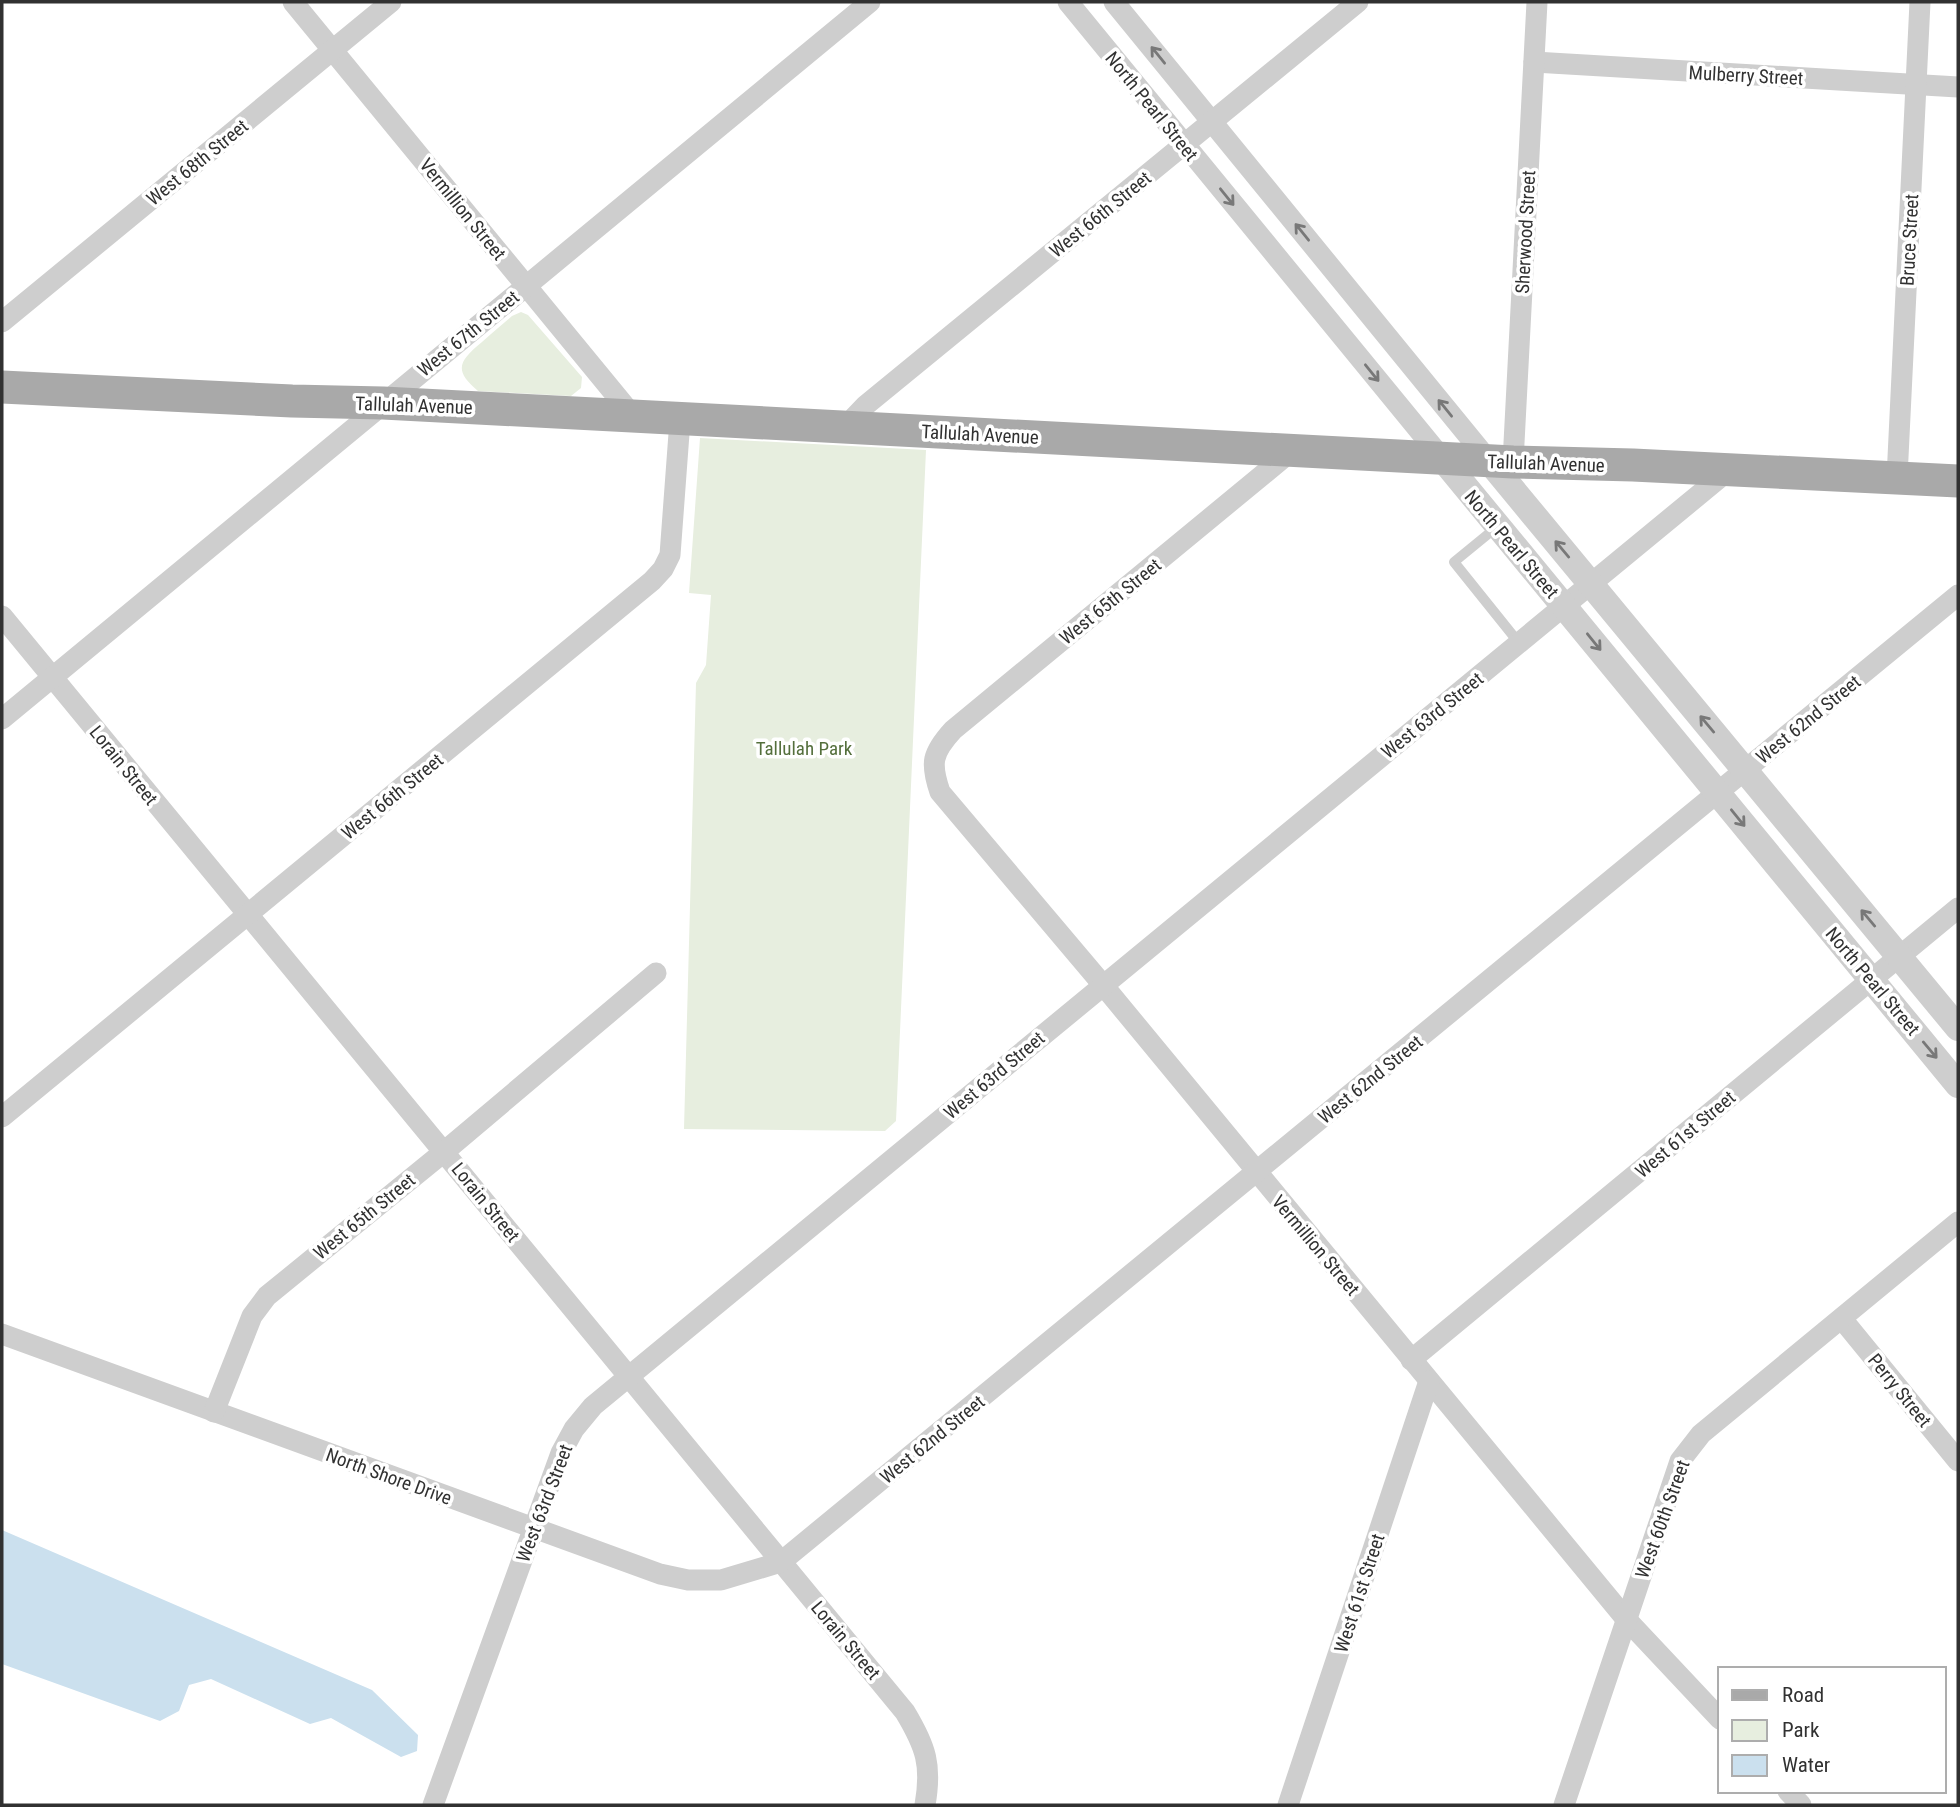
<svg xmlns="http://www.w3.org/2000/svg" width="1960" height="1807" viewBox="0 0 1960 1807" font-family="'Roboto Condensed',sans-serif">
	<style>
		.green { fill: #e7eedf }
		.water { fill: #cbe0ee }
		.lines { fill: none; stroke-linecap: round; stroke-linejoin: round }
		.service { stroke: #cecece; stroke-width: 10 }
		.minor { stroke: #cecece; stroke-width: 21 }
		.tertiary { stroke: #cecece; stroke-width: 26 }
		.primary { stroke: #a9a9a9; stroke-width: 33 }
		.oneway { stroke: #787878 }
		.labels { text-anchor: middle; stroke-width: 7; stroke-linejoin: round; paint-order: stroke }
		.street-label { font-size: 19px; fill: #313131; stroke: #fff }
		.park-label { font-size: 19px; fill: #546f3c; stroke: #fff }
	</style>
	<rect width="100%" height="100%" fill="#fff"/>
	<!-- green -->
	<g class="green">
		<path d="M521,312L528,315L582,377L581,388L571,396L478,391C453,370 459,361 482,342C492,333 502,325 512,316Z"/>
		<polygon points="700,438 926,450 896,1121 885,1131 684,1129 696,683 706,665 711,595 689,593"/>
	</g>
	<!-- water -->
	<polygon class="water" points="2,1530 372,1690 418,1735 417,1751 401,1757 331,1718 310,1724 211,1679 189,1685 179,1711 160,1721 2,1664"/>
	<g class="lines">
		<!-- service -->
		<polyline class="service" points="1498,526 1454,562 1519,643"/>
		<!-- minor -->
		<g class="minor">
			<polyline points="293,2 633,416"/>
			<polyline points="1068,2 1441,457"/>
			<polyline points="1114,2 1489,461"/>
			<polyline points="1534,62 1958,87"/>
			<polyline points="2,322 391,2"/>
			<polyline points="844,428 866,405 1358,2"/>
			<path d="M1294,449L953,730C932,753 930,763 940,792L1103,985L1626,1619L1720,1719"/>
			<polyline points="1513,462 1537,2"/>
			<polyline points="1897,478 1920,2"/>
			<path d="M2,616L905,1712C926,1747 932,1765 925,1805"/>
			<polyline points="2,719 870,2"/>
			<polyline points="2,1117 652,581 663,569 670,555 680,420"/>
			<polyline points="1842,1319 1958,1461"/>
			<polyline points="2,1334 660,1574 688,1580 721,1580 781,1562 1958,595"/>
			<polyline points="1411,1360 1958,908"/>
			<polyline points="214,1412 252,1316 267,1296 445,1151 656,973"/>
			<polyline points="1788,1791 1801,1805"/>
			<polyline points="433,1805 561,1453 574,1429 593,1406 1729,470"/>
			<polyline points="1288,1805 1429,1381"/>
			<polyline points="1564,1805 1680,1461 1701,1434 1958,1222"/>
		</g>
		<!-- tertiary -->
		<g class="tertiary">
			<polyline points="1441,457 1958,1085"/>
			<polyline points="1489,461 1958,1028"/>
		</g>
		<!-- primary -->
		<polyline class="primary" points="2,387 292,401 383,403 1513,462 1633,465 1958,481"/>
	</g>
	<!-- one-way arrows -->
	<defs><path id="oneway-shaft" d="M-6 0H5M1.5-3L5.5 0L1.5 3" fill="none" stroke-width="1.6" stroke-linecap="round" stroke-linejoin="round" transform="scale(1.75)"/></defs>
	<g class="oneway">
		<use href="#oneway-shaft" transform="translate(1158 55) rotate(-129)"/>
		<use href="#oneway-shaft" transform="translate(1227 197) rotate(51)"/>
		<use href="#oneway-shaft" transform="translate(1302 232) rotate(-129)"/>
		<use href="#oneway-shaft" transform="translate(1372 373) rotate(51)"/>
		<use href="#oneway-shaft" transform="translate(1445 408) rotate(-129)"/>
		<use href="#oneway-shaft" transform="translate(1562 549) rotate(-130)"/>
		<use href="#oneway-shaft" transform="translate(1594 642) rotate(51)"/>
		<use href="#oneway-shaft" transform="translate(1707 724) rotate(-130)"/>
		<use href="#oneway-shaft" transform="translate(1738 818) rotate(51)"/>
		<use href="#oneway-shaft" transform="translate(1868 918) rotate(-130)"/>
		<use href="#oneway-shaft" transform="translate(1930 1050) rotate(50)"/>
	</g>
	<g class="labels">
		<!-- street labels -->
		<g class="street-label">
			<text transform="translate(1746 75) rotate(3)" y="7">Mulberry Street</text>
			<text transform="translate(1152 106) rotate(51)" y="7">North Pearl Street</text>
			<text transform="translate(197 162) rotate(-39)" y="7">West 68th Street</text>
			<text transform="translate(463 209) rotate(51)" y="7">Vermillion Street</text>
			<text transform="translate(1100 214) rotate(-39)" y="7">West 66th Street</text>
			<text transform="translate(1525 232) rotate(-87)" y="7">Sherwood Street</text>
			<text transform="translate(1909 240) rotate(-87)" y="7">Bruce Street</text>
			<text transform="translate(468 333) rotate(-39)" y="7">West 67th Street</text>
			<text transform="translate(414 405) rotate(2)" y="7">Tallulah Avenue</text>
			<text transform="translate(980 434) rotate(3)" y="7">Tallulah Avenue</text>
			<text transform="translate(1546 463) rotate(2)" y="7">Tallulah Avenue</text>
			<text transform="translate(1512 544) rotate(50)" y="7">North Pearl Street</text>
			<text transform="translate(1110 601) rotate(-39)" y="7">West 65th Street</text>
			<text transform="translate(1432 715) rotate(-39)" y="7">West 63rd Street</text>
			<text transform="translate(1808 719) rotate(-39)" y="7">West 62nd Street</text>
			<text transform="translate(124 765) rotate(51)" y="7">Lorain Street</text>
			<text transform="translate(392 796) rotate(-39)" y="7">West 66th Street</text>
			<text transform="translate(1873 981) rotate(50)" y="7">North Pearl Street</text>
			<text transform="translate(994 1075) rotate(-40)" y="7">West 63rd Street</text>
			<text transform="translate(1370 1079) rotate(-39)" y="7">West 62nd Street</text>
			<text transform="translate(1685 1134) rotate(-40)" y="7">West 61st Street</text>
			<text transform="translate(486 1202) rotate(51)" y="7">Lorain Street</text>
			<text transform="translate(364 1216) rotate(-39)" y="7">West 65th Street</text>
			<text transform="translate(1316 1245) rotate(50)" y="7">Vermillion Street</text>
			<text transform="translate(1900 1390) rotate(51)" y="7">Perry Street</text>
			<text transform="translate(932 1439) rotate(-39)" y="7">West 62nd Street</text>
			<text transform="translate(389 1476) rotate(20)" y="7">North Shore Drive</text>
			<text transform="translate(544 1503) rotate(-69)" y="7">West 63rd Street</text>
			<text transform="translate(1662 1519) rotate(-70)" y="7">West 60th Street</text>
			<text transform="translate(1359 1593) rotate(-72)" y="7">West 61st Street</text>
			<text transform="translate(846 1640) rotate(50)" y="7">Lorain Street</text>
		</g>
		<!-- park labels -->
		<g class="park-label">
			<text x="804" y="755">Tallulah Park</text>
		</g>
	</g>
	<!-- border -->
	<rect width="1960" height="1807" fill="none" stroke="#313131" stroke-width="7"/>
	<!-- legend -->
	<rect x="1718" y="1667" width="228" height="126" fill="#ffffff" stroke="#adadad" stroke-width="2"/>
	<rect x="1732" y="1690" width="35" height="10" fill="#a9a9a9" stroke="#adadad" stroke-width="2"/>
	<text x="1782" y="1702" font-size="21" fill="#313131">Road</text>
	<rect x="1732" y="1720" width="35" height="21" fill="#e7eedf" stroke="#adadad" stroke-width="2"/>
	<text x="1782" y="1737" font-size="21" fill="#313131">Park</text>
	<rect x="1732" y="1755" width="35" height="21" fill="#cbe0ee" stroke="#adadad" stroke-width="2"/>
	<text x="1782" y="1772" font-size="21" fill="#313131">Water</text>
</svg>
